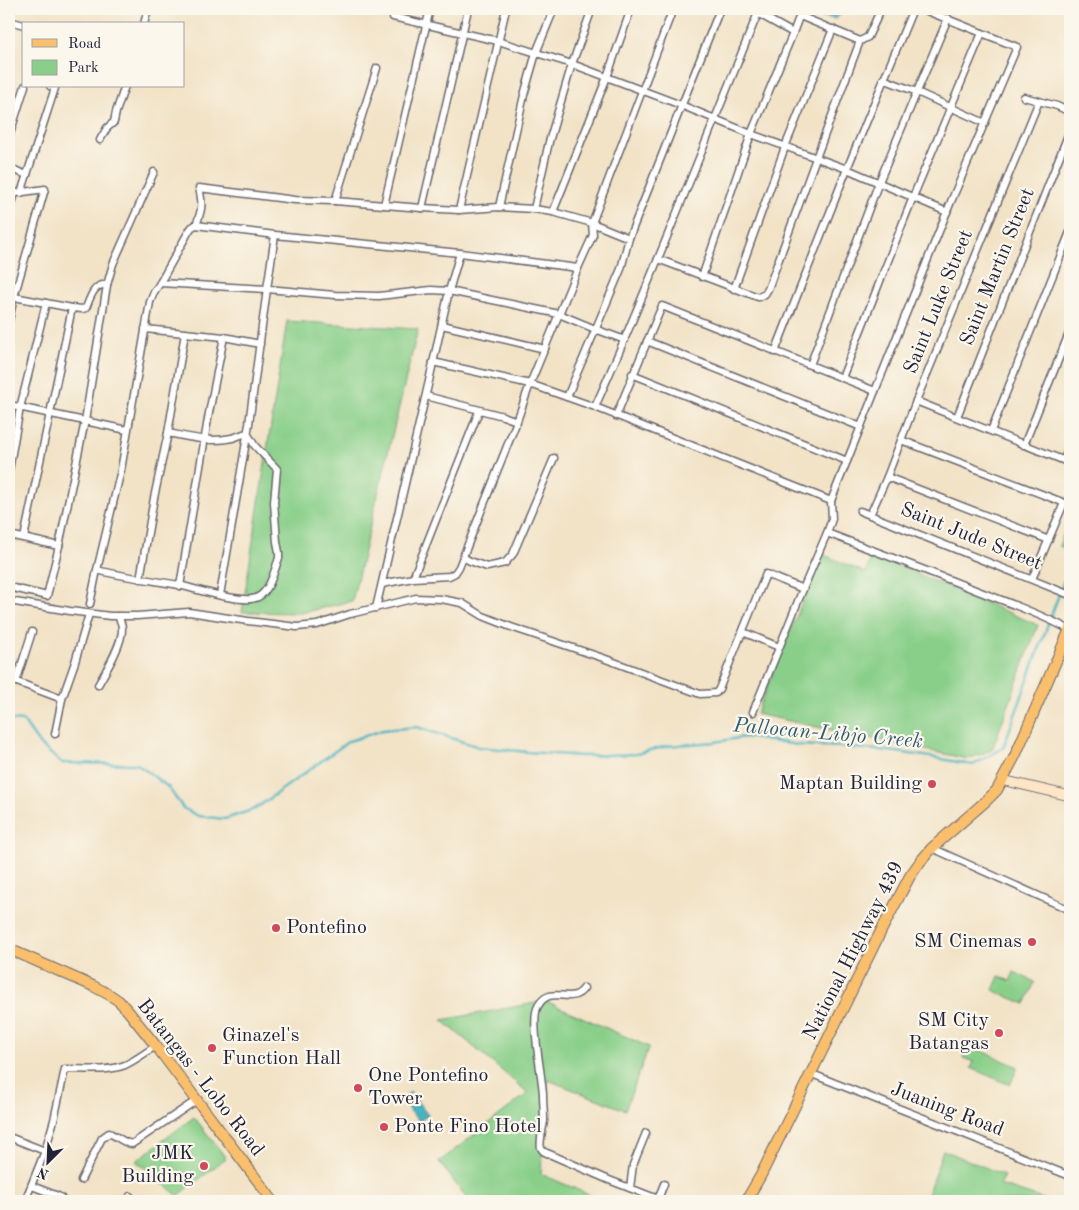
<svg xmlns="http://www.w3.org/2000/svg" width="1079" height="1210" font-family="'Old Standard TT',serif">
	<rect width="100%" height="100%" fill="#fbf7ec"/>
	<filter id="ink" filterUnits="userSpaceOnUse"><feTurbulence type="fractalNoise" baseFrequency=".02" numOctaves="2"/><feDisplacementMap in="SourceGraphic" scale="10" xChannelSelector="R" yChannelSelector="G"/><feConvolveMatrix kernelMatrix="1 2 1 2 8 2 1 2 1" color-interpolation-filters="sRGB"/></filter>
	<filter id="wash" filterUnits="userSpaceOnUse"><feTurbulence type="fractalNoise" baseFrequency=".0096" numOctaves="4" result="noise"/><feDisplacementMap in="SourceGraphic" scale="20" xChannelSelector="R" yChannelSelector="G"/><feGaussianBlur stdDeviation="1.12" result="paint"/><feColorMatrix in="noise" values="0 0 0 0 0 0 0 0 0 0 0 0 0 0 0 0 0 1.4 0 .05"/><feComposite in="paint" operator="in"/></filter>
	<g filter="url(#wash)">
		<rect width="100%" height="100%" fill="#f2e3c7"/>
		<g fill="#89cf89" stroke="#567862">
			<polygon points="287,321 418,329 352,601 301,613 242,612"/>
			<polygon points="1070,517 1070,551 1059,546"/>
			<polygon points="822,554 866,573 872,555 1038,625 992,750 968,759 756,714"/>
			<polygon points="1014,972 1035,982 1025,1004 993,990 999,976 1010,981"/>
			<polygon points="546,1001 649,1047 625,1110 548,1080 541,1174 604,1201 469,1201 439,1162 528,1093 442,1020"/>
			<polygon points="969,1045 1018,1067 1010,1085 971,1068 974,1062 963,1058"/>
			<polygon points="194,1117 226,1158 178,1196 136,1161"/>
			<polygon points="943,1150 1004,1175 1000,1185 1049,1201 925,1201"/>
		</g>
		<g fill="#46b4c1" stroke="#346b7e">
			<polygon points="817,9 838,9 840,11 840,15 835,19 823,17 816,13"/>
			<polygon points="410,1092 428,1115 419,1122 401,1100"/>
		</g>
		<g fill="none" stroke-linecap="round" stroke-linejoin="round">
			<polyline stroke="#46b4c1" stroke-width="2.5" points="9,720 23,721 40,745 62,763 137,764 168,787 183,808 198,816 225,819 255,809 349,741 383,730 417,727 479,747 528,752 582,756 636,754 667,746 715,742 745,737 798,745 841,747 889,751 931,757 973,765 1003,748 1070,564"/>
		</g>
	</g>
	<g filter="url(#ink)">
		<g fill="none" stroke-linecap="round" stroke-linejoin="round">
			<g stroke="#6b666c" stroke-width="9">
				<g id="minor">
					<polyline points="750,9 793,33"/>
					<polyline points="800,16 860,41"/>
					<polyline points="393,17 498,41 572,64 681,105 751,134 847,169 947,212"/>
					<polyline points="9,21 24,25"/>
					<polyline points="144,24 148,9"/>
					<polyline points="883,79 917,92 985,123"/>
					<polyline points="1024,97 1057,106 1070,112"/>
					<polyline points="9,137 25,86"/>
					<polyline points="100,140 107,128 114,122 116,112 125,86"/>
					<polyline points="9,168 27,175"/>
					<polyline points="21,193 55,88 50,86"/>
					<polyline points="9,194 45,189 14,297 9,320"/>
					<polyline points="335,201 377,68"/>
					<polyline points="384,205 430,9"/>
					<polyline points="499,207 524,95 536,53 554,9"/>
					<polyline points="422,208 468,9"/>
					<polyline points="534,209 549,142 572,64 592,9"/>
					<polyline points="459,210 506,9"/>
					<polyline points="553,212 607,77 631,9"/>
					<polyline points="9,214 15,193"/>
					<path d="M 196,225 C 202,210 203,204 199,188 L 295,200 L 335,201 L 422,208 L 459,210 L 499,207 L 534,209 L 553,212 L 592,223 L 629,238"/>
					<polyline points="658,259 758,297 765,294 768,289 816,158 860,41 868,37 881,9"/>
					<polyline points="702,277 751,134 793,33 802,9"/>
					<polyline points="160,283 267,289 335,295 379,296 431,290 449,291 559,314 595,329 625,340"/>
					<polyline points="734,289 785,147 833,29"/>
					<path d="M 9,296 L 72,308 L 82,309 L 86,308 C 90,298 94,283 107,285"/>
					<polyline points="442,325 545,349"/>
					<polyline points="145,329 224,337 260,344"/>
					<polyline points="647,341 861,427"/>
					<polyline points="775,352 847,169 913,9"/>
					<polyline points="433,362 530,384 595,407 831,501"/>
					<polyline points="810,365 879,182 948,18"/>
					<polyline points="632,374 847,461"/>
					<polyline points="842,378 913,197 982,33"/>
					<polyline points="426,396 503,416 517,421"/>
					<polyline points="567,397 621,269 629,238 720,9"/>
					<polyline points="916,401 1070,463"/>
					<polyline points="9,405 127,430"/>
					<path d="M 595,407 C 653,277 704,144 758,13"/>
					<polyline points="616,416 662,306 875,391"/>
					<polyline points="957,417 1070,130"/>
					<polyline points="991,431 1070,232"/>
					<polyline points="901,440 1070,505"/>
					<polyline points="1024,445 1070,331"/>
					<polyline points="1064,460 1070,444"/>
					<polyline points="9,470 20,408 46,303"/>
					<polyline points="887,477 1049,540"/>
					<polyline points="860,511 1070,595"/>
					<polyline points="870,515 887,477 916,401 1039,101"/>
					<path d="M 827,533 C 877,552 928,571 978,591 C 1009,603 1041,614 1070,630"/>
					<polyline points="9,535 59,546"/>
					<polyline points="24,538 72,308"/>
					<polyline points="463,557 470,561 487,567 505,563 513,554 554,458"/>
					<path d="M 97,570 C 124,577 152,580 179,585 C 196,589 245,605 258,597 C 270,591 274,571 279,558 L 279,552 L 277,542 L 274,502 L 277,469 L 255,446 L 247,433 C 242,434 237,437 232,438 C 211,443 189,437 168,433"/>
					<polyline points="413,578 479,411"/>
					<polyline points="140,579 154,498 168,433 185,333"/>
					<polyline points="1032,579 1064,503"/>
					<polyline points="382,584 413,578 449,576 455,573 459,567 517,421 530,384 578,268 593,235 592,223 673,9"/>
					<polyline points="180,586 209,413 224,337"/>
					<polyline points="9,587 47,596 59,546 85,421 107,285 113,264 154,172"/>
					<polyline points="220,595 249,424 267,289 275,235"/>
					<polyline points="9,601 70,611 110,616 137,616 189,612 248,621 297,627 317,625 350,614 416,598 441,599 462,603 483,616 511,627 603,658 700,694 716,693 719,689 766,574 803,589"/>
					<polyline points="90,604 97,570 121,470 150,302 154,292 160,283 189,231 192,227 196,225 275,235 460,253 578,268"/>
					<polyline points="376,608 429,381 449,291 460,253"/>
					<polyline points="743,632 779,647"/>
					<polyline points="9,679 62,699"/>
					<polyline points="16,682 32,632"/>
					<path d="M 98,685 C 106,671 123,643 122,628 C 122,624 120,620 118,616"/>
					<polyline points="753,712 803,589 827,533 832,519 831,501 950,204 1017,47 922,9"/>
					<polyline points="55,734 62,699 75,662 89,614"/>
					<polyline points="932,848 1070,910"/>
					<path d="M 584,988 C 571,1007 551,983 538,1006 C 530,1019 542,1075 543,1094 C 543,1103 544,1112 544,1121 C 543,1128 539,1142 541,1148 C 543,1152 544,1152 547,1153 L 609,1180 L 658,1199 L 657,1201"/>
					<polyline points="812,1074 1070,1176"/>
					<polyline points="9,1137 45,1151"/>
					<path d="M 81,1180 L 102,1138 L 109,1133 C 117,1136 123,1143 132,1144 L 197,1100"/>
					<polyline points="32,1186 58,1196 61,1198 63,1201"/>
					<polyline points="630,1188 633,1165 646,1133"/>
					<polyline points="130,1196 131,1201"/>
					<polyline points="658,1199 664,1184"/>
					<path d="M 25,1201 L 45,1151 L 54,1120 L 65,1069 C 84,1069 107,1072 125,1065 C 136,1060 146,1052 156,1046"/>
				</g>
			</g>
			<g stroke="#6b666c" stroke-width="11">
				<polyline id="secondary" points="1002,780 1070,796"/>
			</g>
			<g stroke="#6b666c" stroke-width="12">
				<g id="primary">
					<polyline points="9,949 93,986 110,995 119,1001 128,1011 156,1046 273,1201"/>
					<polyline points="746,1201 761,1175 881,931 910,876 920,862 932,848 986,801 997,790 1015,756 1070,629"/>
				</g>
			</g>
			<use href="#minor" stroke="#fff" stroke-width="6"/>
			<use href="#secondary" stroke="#fde5c5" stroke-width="9"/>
			<use href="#primary" stroke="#f9bf6d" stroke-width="10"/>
		</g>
	</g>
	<g fill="#d1495b" stroke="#fbf7ec" stroke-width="2">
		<circle cx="932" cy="784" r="5"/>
		<circle cx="276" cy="928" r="5"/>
		<circle cx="1032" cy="942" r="5"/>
		<circle cx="999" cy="1033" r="5"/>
		<circle cx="212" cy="1048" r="5"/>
		<circle cx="358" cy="1088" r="5"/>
		<circle cx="384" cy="1127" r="5"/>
		<circle cx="204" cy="1166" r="5"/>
	</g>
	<g text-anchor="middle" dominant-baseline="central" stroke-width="4.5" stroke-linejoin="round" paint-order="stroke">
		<g font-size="20" fill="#22223b" stroke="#fbf7ec">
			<text transform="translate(998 267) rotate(-68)">Saint Martin Street</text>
			<text transform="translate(939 302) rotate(-68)">Saint Luke Street</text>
			<text transform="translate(971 537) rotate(22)">Saint Jude Street</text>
			<text transform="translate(854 951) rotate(-63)">National Highway 439</text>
			<text transform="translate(200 1078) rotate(52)">Batangas - Lobo Road</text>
			<text transform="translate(947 1110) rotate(21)">Juaning Road</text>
		</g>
		<g font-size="20" fill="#22223b" stroke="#fbf7ec" text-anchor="end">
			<text x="922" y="784">Maptan Building</text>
			<text x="286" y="928" text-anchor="start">Pontefino</text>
			<text x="1022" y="942">SM Cinemas</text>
			<text x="989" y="1021">SM City<tspan x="989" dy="23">Batangas</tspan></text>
			<text x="222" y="1036" text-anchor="start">Ginazel's<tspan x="222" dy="23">Function Hall</tspan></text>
			<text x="368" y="1076" text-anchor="start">One Pontefino<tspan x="368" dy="23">Tower</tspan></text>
			<text x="394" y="1127" text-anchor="start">Ponte Fino Hotel</text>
			<text x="194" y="1154">JMK<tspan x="194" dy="23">Building</tspan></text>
		</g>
		<g font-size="21" font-style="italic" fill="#305c71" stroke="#fbf7ec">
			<text transform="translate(828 734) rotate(5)">Pallocan-Libjo Creek</text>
		</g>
	</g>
	<rect width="1079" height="1210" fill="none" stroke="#fbf7ec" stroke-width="30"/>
	<rect x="22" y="22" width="162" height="65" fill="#fbf7ec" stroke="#a4a2a5"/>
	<rect x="32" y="39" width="25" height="8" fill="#f9bf6d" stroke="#a4a2a5"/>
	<text x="68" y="48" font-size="15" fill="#22223b">Road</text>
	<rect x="32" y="60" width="25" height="15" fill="#89cf89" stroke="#a4a2a5"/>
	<text x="68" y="72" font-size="15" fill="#22223b">Park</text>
	<g transform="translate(48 1162) rotate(204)" stroke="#fbf7ec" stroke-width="4" paint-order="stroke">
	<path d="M0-4L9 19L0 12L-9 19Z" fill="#22223b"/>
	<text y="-8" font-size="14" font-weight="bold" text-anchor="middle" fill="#22223b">N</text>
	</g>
</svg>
